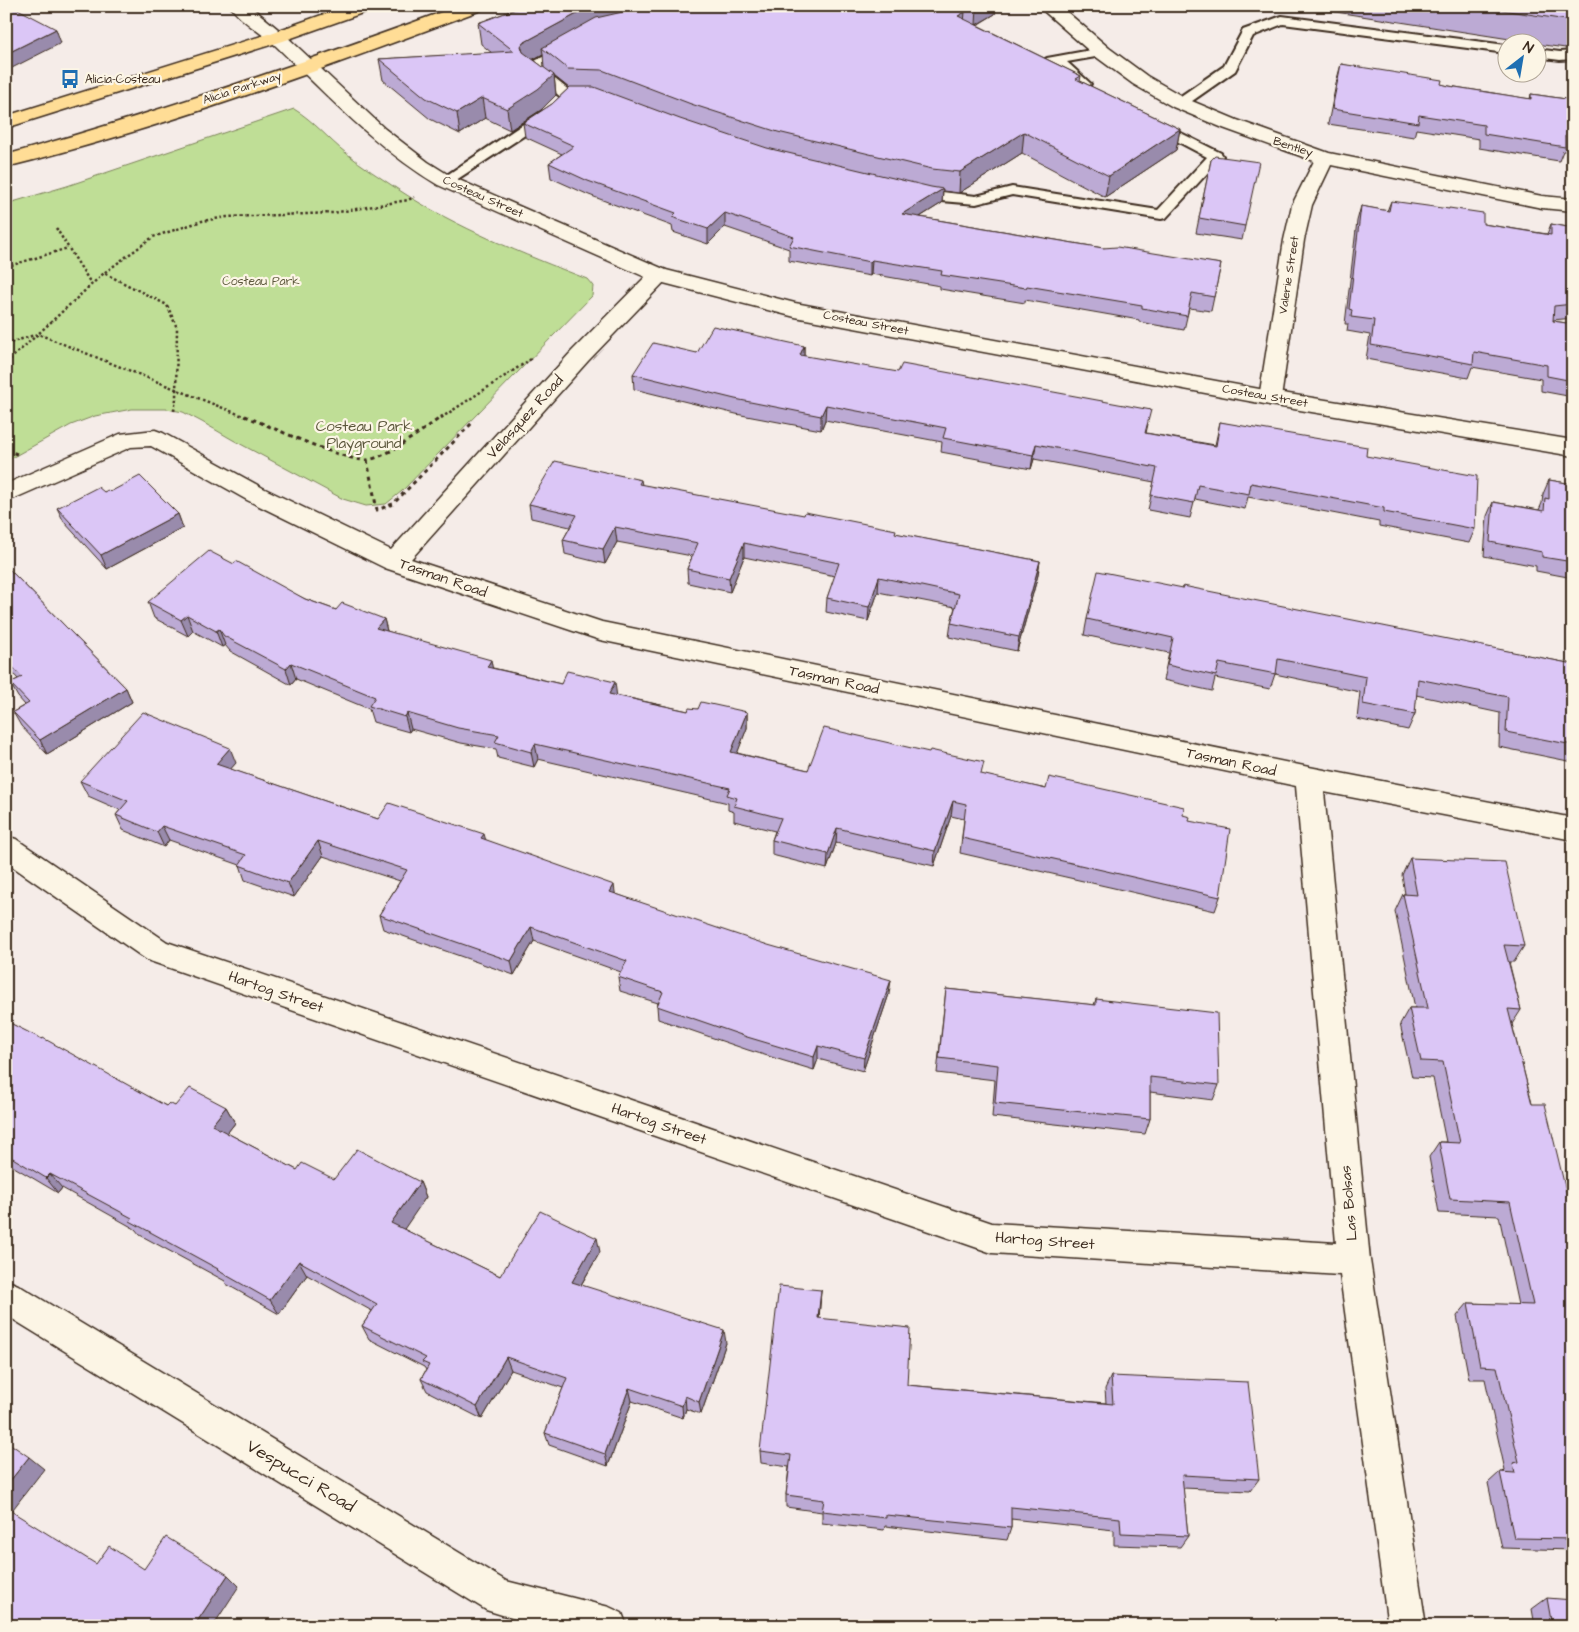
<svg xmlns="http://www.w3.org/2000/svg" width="1579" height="1632" font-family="'Architects Daughter',sans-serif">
	<rect width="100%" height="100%" fill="#f5ece8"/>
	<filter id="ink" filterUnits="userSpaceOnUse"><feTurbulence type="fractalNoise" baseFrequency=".02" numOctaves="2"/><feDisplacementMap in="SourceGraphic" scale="10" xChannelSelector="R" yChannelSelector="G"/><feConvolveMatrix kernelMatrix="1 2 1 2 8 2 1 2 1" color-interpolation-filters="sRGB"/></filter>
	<g filter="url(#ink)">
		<path fill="#bfde96" stroke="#7d845a" d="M 294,109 C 314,121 328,139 346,153 C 362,166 381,178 399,190 C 457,228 523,254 587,279 L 593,286 L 592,296 L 402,491 L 386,504 L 366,506 L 343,499 L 233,440 L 202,422 L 183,412 L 167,409 L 132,409 L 95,416 L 71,425 L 6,461 L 6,204 L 67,186 Z"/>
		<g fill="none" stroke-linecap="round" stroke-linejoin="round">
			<g stroke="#3b2a1e" stroke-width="4">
				<g id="service">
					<polygon points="1282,16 1506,45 1506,53 1283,24 1253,36 1235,71 1185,106 1175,106 1173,103 1175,100 1224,66 1243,30"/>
					<polygon points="568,44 575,48 573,51 541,68 570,91 595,92 597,95 595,98 562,98 525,68 527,65"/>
					<polygon points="1102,48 1109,52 1107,55 1067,62 1091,84 1084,88 1079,87 1053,65 1047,66 1040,62 1047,58"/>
					<polygon points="1536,49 1560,52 1573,51 1573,59 1560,60 1536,57"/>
					<polygon points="546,111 553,115 551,118 450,184 440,184 438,181 541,112"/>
					<polygon points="1155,120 1221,153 1223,156 1166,218 1161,219 1012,195 976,204 930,200 912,196 910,193 912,190 917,189 976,196 1012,187 1158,210 1207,157 1150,127 1148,124 1150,121"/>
				</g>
			</g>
			<g stroke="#3b2a1e" stroke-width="3">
				<g id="minor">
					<polygon points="1038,6 1060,6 1109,48 1147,76 1187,99 1237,120 1329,153 1542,196 1573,199 1573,211 1542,208 1331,165 1312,205 1304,240 1281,398 1278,403 1270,405 1262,403 1259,398 1284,240 1292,205 1314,161 1223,128 1173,107 1133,84 1095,56"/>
					<polygon points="659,269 666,270 670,275 666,280 588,361 411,559 602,622 1309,767 1573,818 1573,840 1324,792 1370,1260 1426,1626 1388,1626 1340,1275 992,1253 147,960 6,862 6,836 16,839 167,942 992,1223 1336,1243 1296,786 600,640 385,568 247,500 151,446 131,447 6,502 6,484 120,434 155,430 163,433 263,488 391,550 572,351 652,270"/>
					<polygon points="6,1280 18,1285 506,1581 609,1607 622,1613 627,1626 538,1626 486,1610 6,1315"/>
				</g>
			</g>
			<g stroke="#3b2a1e" stroke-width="3">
				<path id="tertiary" d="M 230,6 L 250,6 L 284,34 L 385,129 L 428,162 L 452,177 L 666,270 L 795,303 L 1270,391 L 1573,440 L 1573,456 L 1270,405 L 795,317 L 652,280 L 438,185 C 376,148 328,96 276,46 C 262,33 241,22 230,6 Z"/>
			</g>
			<g stroke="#3b2a1e" stroke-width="3">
				<g id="primary">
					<polygon points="347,6 374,6 371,10 283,41 6,128 6,116 271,33"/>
					<path d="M 458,6 L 484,6 L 481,10 C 326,68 168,127 6,167 L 6,155 C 159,112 309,61 458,6 Z"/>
				</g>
			</g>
			<g stroke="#3b2a1e" stroke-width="2.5" stroke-dasharray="2.5 2.5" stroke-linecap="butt">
				<polyline points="56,228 92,285"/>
				<polyline points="6,267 68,248"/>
				<polyline points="6,344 38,334 104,273"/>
				<polyline points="6,363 38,334 248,418"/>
				<polyline points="174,411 176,399 177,328 167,305 104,273 153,237 202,221 227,217 333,213 408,200 414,197"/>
				<polyline points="441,418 531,359"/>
			</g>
			<g stroke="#3b2a1e" stroke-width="3" stroke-dasharray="4 4" stroke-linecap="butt">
				<path d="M 245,416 C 270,426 345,462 367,460 C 387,458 425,428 443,416"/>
				<polyline points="6,450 17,454"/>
				<polyline points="367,460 377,510 393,504 474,421"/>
			</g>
			<use href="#service" fill="#fcf5e5" fill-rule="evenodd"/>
			<use href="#minor" fill="#fcf5e5" fill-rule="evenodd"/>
			<use href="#tertiary" fill="#fcf5e5" fill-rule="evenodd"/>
			<use href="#primary" fill="#ffdd96" fill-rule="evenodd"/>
		</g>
		<g fill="#bcaad4" stroke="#3b2a1e" fill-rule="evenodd">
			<path d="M 524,6 L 996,6 L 995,14 L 977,25 L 1081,76 L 1080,81 L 1180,129 L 1176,150 L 1105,197 L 1022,153 L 959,193 L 943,191 L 942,203 L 920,217 L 1103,248 L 1221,264 L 1211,311 L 1189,308 L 1184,330 L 1139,322 L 1139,320 L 1025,300 L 1025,303 L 940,289 L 940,286 L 871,274 L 870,276 L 789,261 L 789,249 L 725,227 L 708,244 L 673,232 L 672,226 L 589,195 L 551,178 L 549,163 L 562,154 L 525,137 L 523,123 L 552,104 L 569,88 L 554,76 L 556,95 L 541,110 L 510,130 L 485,118 L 460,134 L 430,119 L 383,80 L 379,59 L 492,53 L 481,44 L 478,23 ZM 543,54 L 544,68 L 533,59 Z"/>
			<polygon points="1282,6 1296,6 1295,8"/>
			<polygon points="1297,6 1573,6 1573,49 1536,44 1536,42 1529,42"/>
			<polygon points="1341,64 1449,86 1530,99 1531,94 1573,100 1573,151 1563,151 1559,161 1479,148 1479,139 1416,129 1414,137 1328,124 1337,79"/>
			<polygon points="1211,160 1245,226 1242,240 1196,233"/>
			<polygon points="1391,201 1483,224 1547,234 1551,224 1573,228 1573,318 1553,320 1553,321 1573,324 1573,397 1541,391 1541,379 1472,367 1468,378 1366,359 1370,335 1347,331 1348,324 1345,324 1357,221 1361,206 1387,211"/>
			<polygon points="804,346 804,356 1148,424 1146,433 1215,445 1220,422 1366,456 1475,529 1469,543 1379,526 1379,522 1248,497 1245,509 1195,499 1190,518 1148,510 1154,482 1034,459 1031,469 941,452 942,442 825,420 821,430 736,414 634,389 633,374 697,353"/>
			<polygon points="641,480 642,485 1040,561 1038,575 1017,651 949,637 951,623 955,607 878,592 868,621 826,612 827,598 835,576 744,557 730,592 688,583 687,569 692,556 617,542 605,564 565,554 563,540 570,527 531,518 529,504"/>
			<polygon points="1549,480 1573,484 1573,578 1536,571 1536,566 1484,556 1487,516 1493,502 1539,510 1542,503 1543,494"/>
			<polygon points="104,492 110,492 178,514 183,528 107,569 64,522 57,508"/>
			<polygon points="234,564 305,599 336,610 384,619 387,631 493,668 561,684 616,695 688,711 698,709 747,712 747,728 737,753 808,770 982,775 1046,789 1183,815 1189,821 1220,897 1215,911 960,853 964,819 951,816 934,866 836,843 827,869 772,855 772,840 775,831 734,821 734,812 728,810 728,803 538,759 534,767 498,758 496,749 461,743 411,729 409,732 373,722 369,709 296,679 291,685 230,651 225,645 222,647 193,631 188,636 154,618 148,602"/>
			<polygon points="6,566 126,688 132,702 47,754 21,726 13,712 25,705 18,697 10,683 18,679 6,666"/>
			<polygon points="1183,588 1573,664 1573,762 1499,747 1500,713 1416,695 1415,714 1408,730 1357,719 1360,692 1275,674 1270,689 1215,678 1212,691 1163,680 1169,653 1084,635 1087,619"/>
			<polygon points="236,763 230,769 378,819 486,840 616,894 889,994 863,1071 818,1059 814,1070 748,1050 658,1019 657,1006 658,1003 620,991 618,977 621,972 534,941 514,975 383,929 379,915 400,881 323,856 294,897 245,880 240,865 169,840 164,847 123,830 116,815 120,810 88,796 80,781"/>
			<polygon points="1410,858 1524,946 1514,962 1509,962 1521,1010 1512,1024 1532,1104 1573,1220 1573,1550 1502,1548 1488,1483 1500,1472 1503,1472 1505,1470 1485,1379 1469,1379 1457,1316 1468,1303 1518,1305 1499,1216 1439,1213 1429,1157 1439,1142 1446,1142 1433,1078 1412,1077 1400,1024 1409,1008 1415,1008 1395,911 1403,894 1405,894 1402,875"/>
			<polygon points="946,989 1094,1005 1096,999 1219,1085 1213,1100 1150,1092 1150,1119 1145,1134 992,1117 995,1080 937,1073"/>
			<polygon points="6,1021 166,1106 226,1107 235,1123 227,1133 297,1170 334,1179 420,1182 426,1197 403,1229 500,1276 600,1252 581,1285 726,1343 701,1414 686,1409 683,1418 632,1401 608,1466 549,1445 545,1433 563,1388 511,1370 482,1419 427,1391 421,1379 426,1370 424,1367 369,1339 362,1326 372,1311 307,1275 279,1314 226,1284 225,1281 140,1235 135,1229 62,1188 58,1193 9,1164 6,1161"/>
			<polygon points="821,1290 819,1318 907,1385 1106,1403 1105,1389 1111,1376 1259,1479 1250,1491 1183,1488 1188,1536 1180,1547 1114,1545 1114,1530 1011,1519 1011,1528 1007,1540 885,1526 884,1530 822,1523 822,1512 786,1507 786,1495 789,1467 761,1463 760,1451"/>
			<polygon points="1547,1598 1573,1626 1535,1626 1532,1609"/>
		</g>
		<g fill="#998bac" stroke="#3b2a1e">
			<polygon points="597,6 669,6 542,48 543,54 526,63 521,46 523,43 586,9"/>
			<polygon points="977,6 996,6 995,14 976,25"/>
			<polygon points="965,12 963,33 958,16"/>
			<polygon points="56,29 61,43 10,69 6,70 6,54"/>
			<polygon points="554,75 556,95 541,110 510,130 507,109"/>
			<polygon points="482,98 485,118 460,134 457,113"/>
			<polygon points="1180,129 1176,150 1105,197 1109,176"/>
			<polygon points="1024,132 1022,153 959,193 960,172"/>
			<polygon points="943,189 942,203 902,228 902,214"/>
			<polygon points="725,213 725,227 708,244 708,229"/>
			<polygon points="872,260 871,274 870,276 870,262"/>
			<polygon points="804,346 804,361 800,355"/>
			<polygon points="826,405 825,420 821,430 821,416"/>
			<polygon points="1036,444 1034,459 1031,469 1033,455"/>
			<polygon points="178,514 183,528 107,569 101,555"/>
			<polygon points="615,527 617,542 605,564 603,549"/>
			<polygon points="744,543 744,557 730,592 729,578"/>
			<polygon points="1040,561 1038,575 1017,651 1019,637"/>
			<polygon points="879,577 878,592 868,621 869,607"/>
			<polygon points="187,615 193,631 188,636 181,620"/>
			<polygon points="384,619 388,635 376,628"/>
			<polygon points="219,629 225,645 222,647 216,631"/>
			<polygon points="491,660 494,676 487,667"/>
			<polygon points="291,663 296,679 291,685 286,669"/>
			<polygon points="615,682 617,698 609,694"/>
			<polygon points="126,688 132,702 47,754 40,740"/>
			<polygon points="747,712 747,728 732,767 731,752"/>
			<polygon points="407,713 411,729 409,732 405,717"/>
			<polygon points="535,744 538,759 534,767 531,752"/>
			<polygon points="230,748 236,763 222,779 216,764"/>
			<polygon points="953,801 951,816 934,866 935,851"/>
			<polygon points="162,826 169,840 164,847 157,832"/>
			<polygon points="837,828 836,843 827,869 828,854"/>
			<polygon points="484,834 488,848 481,838"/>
			<polygon points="318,841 323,856 294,897 288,883"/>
			<polygon points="614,885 616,899 610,892"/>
			<polygon points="531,927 534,941 514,975 511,961"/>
			<polygon points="891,980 889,994 863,1071 864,1058"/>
			<polygon points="818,1046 818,1059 814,1070 814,1057"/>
			<polygon points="226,1107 235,1123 221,1141 212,1125"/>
			<polygon points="50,1174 62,1188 58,1193 46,1178"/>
			<polygon points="420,1182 426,1197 398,1238 391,1223"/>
			<polygon points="597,1238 600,1252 575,1295 572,1282"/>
			<polygon points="299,1261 307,1275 279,1314 270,1300"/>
			<polygon points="821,1290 820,1305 818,1333 818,1318"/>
			<polygon points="724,1330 726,1343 701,1414 699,1402"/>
			<polygon points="506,1357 511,1370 482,1419 477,1407"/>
			<polygon points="629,1388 632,1401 608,1466 605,1454"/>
			<polygon points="685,1396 686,1409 683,1418 682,1406"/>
			<polygon points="29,1457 44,1469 10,1513 6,1509 6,1486"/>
			<polygon points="228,1575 239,1586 213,1626 194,1626"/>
		</g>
		<g fill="#dbc6f6" stroke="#3b2a1e">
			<polygon points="6,6 12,6 56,29 6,54"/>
			<polygon points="524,6 597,6 586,9 523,43 521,46 523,52 554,75 538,89 507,109 482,98 457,113 426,98 379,59 514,51 478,23"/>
			<polygon points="649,6 953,6 965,12 958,16 1081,76 1076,79 1180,129 1109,176 1024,132 960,172 932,169 778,132 691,104 602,70 568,69 542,48 596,18"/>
			<polygon points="1476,6 1573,6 1573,21"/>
			<polygon points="1341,64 1442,80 1441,84 1449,86 1531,99 1531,94 1573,100 1573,137 1565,136 1565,147 1484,134 1484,125 1419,115 1418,123 1332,109"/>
			<polygon points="570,87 594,87 680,119 767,148 931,187 943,189 902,214 1103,248 1117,247 1221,264 1214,297 1192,293 1187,316 1142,308 1142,305 1027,286 1026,288 941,275 942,271 872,260 870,262 789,246 794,237 725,213 708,229 672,217 676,213 588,181 549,163 574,146 523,123 552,104"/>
			<polygon points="1215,156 1259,162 1245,226 1199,218 1211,160"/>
			<polygon points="1391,201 1449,209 1449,208 1483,213 1483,224 1551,235 1551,224 1573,228 1573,304 1554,306 1553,321 1573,324 1573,381 1547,376 1547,365 1474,352 1473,364 1371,345 1374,320 1351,317 1352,310 1349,309 1361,206 1389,211"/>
			<polygon points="713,326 804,346 800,355 898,372 902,364 1151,410 1145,433 1216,446 1220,422 1367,447 1366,456 1477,476 1475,529 1384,512 1384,508 1251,483 1249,494 1198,485 1194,503 1151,495 1157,468 1036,444 1033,455 943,438 946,428 826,405 821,416 735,399 633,374 653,343 697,353"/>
			<polygon points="555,461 641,480 639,484 804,515 805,512 896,530 895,533 1040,561 1019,637 951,623 959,594 879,577 869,607 827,598 839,563 744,543 729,578 687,569 698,543 615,527 603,549 563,540 577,515 529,504"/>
			<polygon points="140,476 178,514 101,555 57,508 98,487 104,492 108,490 110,492"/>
			<polygon points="1549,480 1573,484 1573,562 1542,557 1542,552 1490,542 1493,502 1544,511 1545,498 1549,499"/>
			<polygon points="209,551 234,564 236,561 305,599 336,610 342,603 384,619 376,628 491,660 487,667 561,684 567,671 615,682 609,694 688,711 689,708 698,709 701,702 747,712 731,752 808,770 824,728 929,752 930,750 984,762 981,774 1046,789 1049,777 1184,807 1183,815 1190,817 1189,821 1230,829 1220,897 962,838 966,804 953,801 935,851 837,828 828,854 772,840 781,818 734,806 737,798 727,795 730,788 535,744 531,752 495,742 499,735 458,728 407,713 405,717 369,706 375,697 291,663 286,669 224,636 219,629 216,631 187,615 181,620 148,602"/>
			<polygon points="6,566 126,688 40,740 13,712 29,703 10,683 22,677 6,660"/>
			<polygon points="1098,571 1183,588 1183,586 1573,664 1573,745 1506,732 1508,697 1418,679 1415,714 1363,704 1366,677 1278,659 1276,674 1219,663 1216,676 1167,665 1173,638 1087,619"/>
			<polygon points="143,712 230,748 216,764 378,819 389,803 484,834 481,838 614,885 610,892 768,945 891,980 864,1058 818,1046 814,1057 747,1037 657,1006 663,992 618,977 627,961 531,927 511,961 379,915 407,870 318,841 288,883 239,865 246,855 162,826 157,832 116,815 128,801 80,781"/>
			<polygon points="1410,858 1505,862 1524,946 1504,945 1521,1010 1508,1009 1532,1104 1545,1104 1573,1220 1573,1539 1514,1538 1500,1472 1515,1473 1513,1463 1519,1462 1497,1367 1480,1366 1468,1303 1533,1305 1510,1202 1450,1199 1439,1142 1460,1143 1443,1062 1421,1061 1409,1008 1428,1008 1403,894 1417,895"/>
			<polygon points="946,989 1096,1005 1096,999 1217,1013 1219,1085 1150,1077 1150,1119 995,1103 998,1065 939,1058"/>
			<polygon points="6,1021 42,1039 43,1038 166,1106 169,1103 175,1106 190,1088 226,1107 212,1125 297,1170 302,1163 334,1179 357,1149 420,1182 391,1223 500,1276 540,1211 597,1238 572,1282 724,1330 699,1402 685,1396 682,1406 629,1388 605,1454 545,1433 567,1378 506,1357 477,1407 421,1379 429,1365 422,1362 426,1358 362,1326 377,1304 299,1261 270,1300 217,1270 218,1269 130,1221 132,1218 50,1174 46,1178 6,1154 6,1138 9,1135 6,1133"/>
			<polygon points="779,1286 821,1290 818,1318 910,1328 907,1385 1113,1404 1111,1376 1248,1382 1259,1479 1182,1475 1188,1536 1121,1533 1120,1518 1011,1507 1011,1528 886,1515 886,1518 822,1511 824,1500 786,1495 791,1455 760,1451"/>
			<polygon points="6,1441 29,1457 6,1486"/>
			<polygon points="6,1508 96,1564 109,1546 144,1569 166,1537 228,1575 194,1626 6,1626"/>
			<polygon points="1547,1598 1573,1600 1573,1626 1552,1626"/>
		</g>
	</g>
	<defs>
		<g id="bus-bare" transform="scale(1.5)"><path d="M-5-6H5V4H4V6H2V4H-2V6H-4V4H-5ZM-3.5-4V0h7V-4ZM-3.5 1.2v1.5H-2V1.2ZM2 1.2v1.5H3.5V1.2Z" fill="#1f6fb2" stroke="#fcf5e5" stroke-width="2.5" paint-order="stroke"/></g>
	</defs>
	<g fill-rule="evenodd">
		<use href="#bus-bare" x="70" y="79"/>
	</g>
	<g text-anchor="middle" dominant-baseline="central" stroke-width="4.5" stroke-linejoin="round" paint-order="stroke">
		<g font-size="12" fill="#3b2a1e" stroke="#fcf5e5" text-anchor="start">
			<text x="85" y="79">Alicia-Costeau</text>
		</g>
		<g font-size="12" fill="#3b2a1e" stroke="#fcf5e5">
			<text transform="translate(242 88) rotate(-18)">Alicia Parkway</text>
			<text transform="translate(1293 147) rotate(18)">Bentley</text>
			<text transform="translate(483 197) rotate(24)">Costeau Street</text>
			<text transform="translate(1289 275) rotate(-81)">Valerie Street</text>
			<text transform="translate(866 323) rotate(11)">Costeau Street</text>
			<text transform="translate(1265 396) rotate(10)">Costeau Street</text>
		</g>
		<g font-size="12" fill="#5c573c" stroke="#fcf5e5">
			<text x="261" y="281">Costeau Park</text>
		</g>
		<g font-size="15" fill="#3b2a1e" stroke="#fcf5e5">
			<text transform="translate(525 417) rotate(-48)">Velasquez Road</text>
			<text transform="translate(443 578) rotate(19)">Tasman Road</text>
			<text transform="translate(834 680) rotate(12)">Tasman Road</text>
			<text transform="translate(1231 762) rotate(12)">Tasman Road</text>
			<text transform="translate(276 992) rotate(19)">Hartog Street</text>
			<text transform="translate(659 1124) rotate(19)">Hartog Street</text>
			<text transform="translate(1349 1203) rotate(-95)">Las Bolsas</text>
			<text transform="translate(1045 1241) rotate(4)">Hartog Street</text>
		</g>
		<g font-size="15" fill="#5c573c" stroke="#fcf5e5">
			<text x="364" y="426">Costeau Park<tspan x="364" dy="17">Playground</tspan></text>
		</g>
		<g font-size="18" fill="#3b2a1e" stroke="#fcf5e5">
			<text transform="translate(301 1476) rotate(31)">Vespucci Road</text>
		</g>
	</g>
	<rect width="1579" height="1632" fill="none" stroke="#fcf5e5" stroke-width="25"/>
	<rect x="12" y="12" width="1554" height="1607" fill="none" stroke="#3b2a1e" stroke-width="2" filter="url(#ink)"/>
	<g transform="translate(1522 58) rotate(31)"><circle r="24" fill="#fcf5e5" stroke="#afa495"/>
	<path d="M0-4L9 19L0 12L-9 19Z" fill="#1f6fb2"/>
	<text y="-8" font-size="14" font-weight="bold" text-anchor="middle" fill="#3b2a1e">N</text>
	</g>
</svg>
